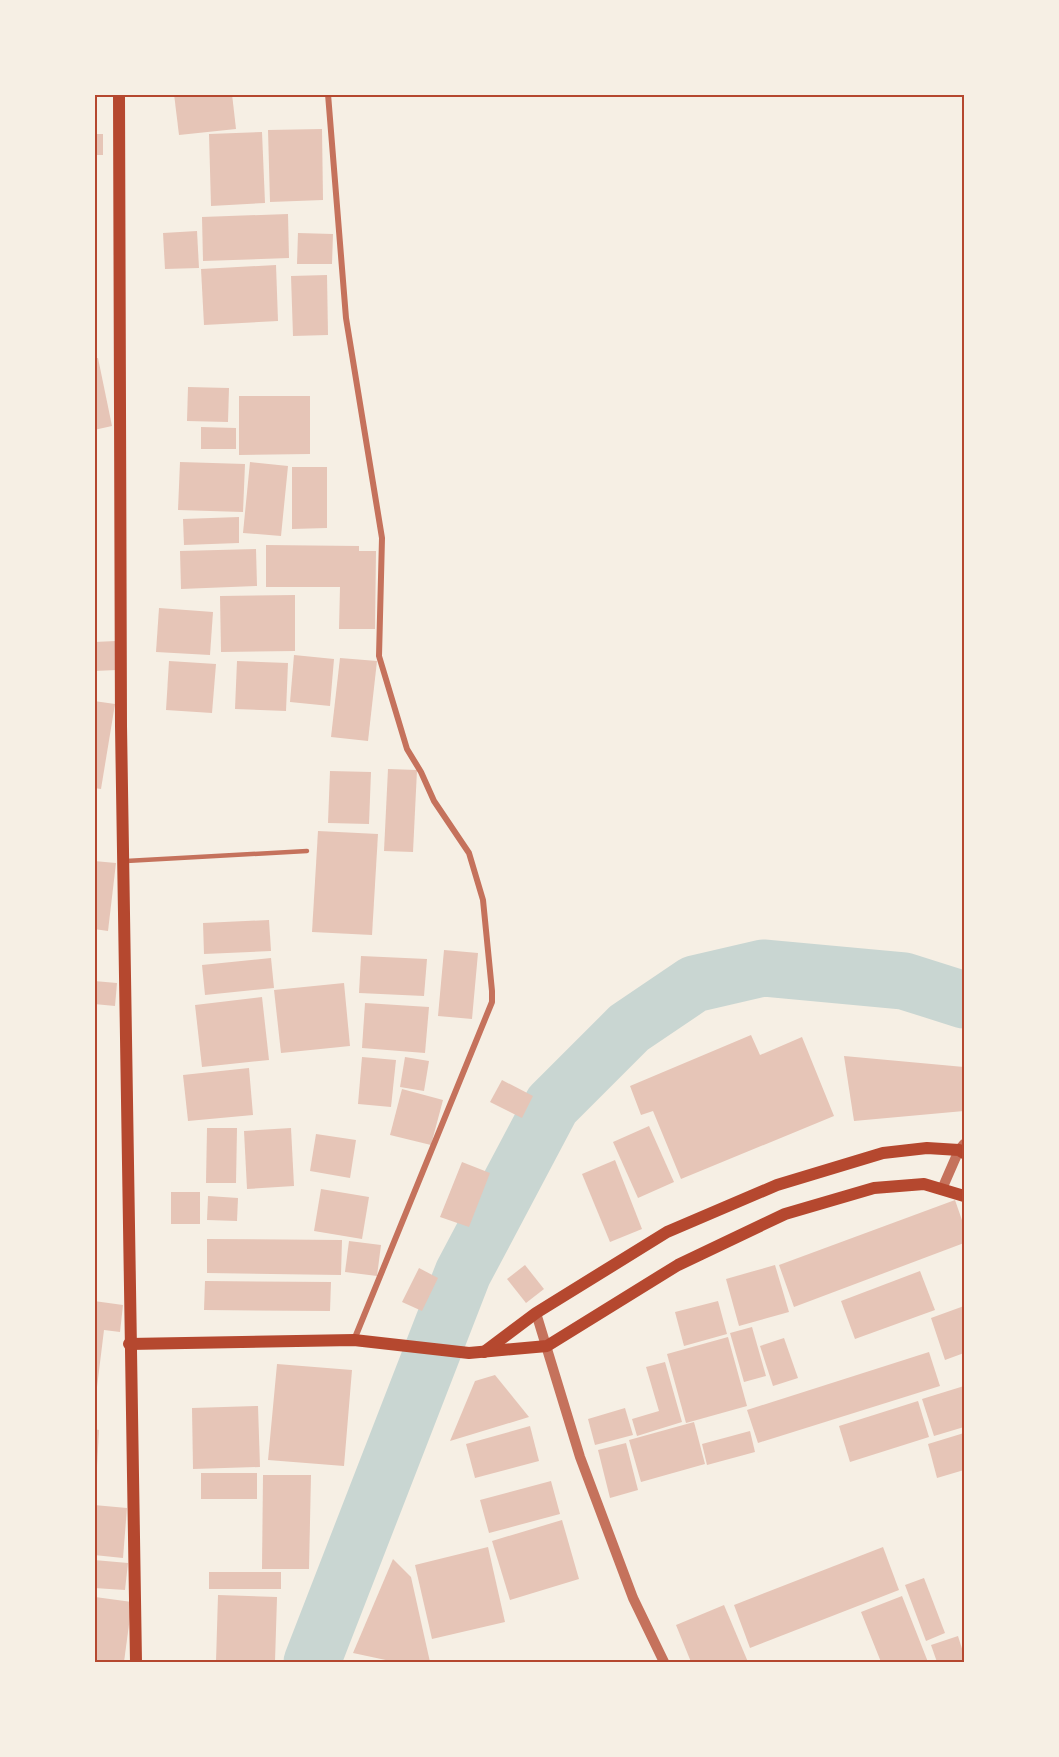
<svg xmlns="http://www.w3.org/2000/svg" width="1059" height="1757" font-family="'Public Sans',sans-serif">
	<rect width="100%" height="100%" fill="#f6efe4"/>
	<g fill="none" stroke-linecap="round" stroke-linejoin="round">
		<polyline stroke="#c9d6d2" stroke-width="57" points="312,1662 463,1273 552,1105 629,1028 694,984 763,968 904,981 964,1000"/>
	</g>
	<g fill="#e6c5b7">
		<polygon points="174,94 232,94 236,129 179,135"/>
		<polygon points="322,129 323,200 270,202 268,130"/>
		<polygon points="262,132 265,203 211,206 209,134"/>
		<rect x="94" y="134" width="9" height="21"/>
		<polygon points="288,214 289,258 203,261 202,217"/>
		<polygon points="197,231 199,268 165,269 163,233"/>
		<polygon points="298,233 333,234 332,264 297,264"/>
		<polygon points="276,265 278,321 204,325 201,269"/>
		<polygon points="327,275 328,335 293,336 291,276"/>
		<polygon points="94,358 98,358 112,426 94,430"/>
		<polygon points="188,387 229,388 228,422 187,421"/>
		<polygon points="239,396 310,396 310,454 239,455"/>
		<polygon points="201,427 236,428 236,449 201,449"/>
		<polygon points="180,462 245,464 243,512 178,510"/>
		<polygon points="250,462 288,466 281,536 243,533"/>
		<polygon points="292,467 327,467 327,528 292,529"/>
		<polygon points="239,517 239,543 184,545 183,519"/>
		<polygon points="266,545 359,546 359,551 376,551 375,629 339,629 340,587 266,587"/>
		<polygon points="256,549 257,586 181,589 180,551"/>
		<polygon points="295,595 295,651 221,652 220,596"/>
		<polygon points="159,608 213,612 210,655 156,652"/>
		<polygon points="116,641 117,670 94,671 94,642"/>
		<polygon points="294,655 334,659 330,706 290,702"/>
		<polygon points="340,658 377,661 368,741 331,737"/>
		<polygon points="169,661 216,664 212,713 166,710"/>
		<polygon points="237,661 288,663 286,711 235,709"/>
		<polygon points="94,701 115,704 101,789 94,788"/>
		<polygon points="388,769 417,770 413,852 384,851"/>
		<polygon points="330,771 371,772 369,824 328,823"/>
		<polygon points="318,831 378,834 372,935 312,932"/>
		<polygon points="94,861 116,863 108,931 94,929"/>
		<polygon points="269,920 271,951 204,954 203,923"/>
		<polygon points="444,950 478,953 472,1019 438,1016"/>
		<polygon points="361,956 427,959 424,996 359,993"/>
		<polygon points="271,958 274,988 205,995 202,965"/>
		<polygon points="94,981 117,983 115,1006 94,1004"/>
		<polygon points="344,983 350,1046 281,1053 274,990"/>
		<polygon points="262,997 269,1060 202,1067 195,1005"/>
		<polygon points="365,1003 429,1007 425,1053 362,1048"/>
		<polygon points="751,1035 760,1055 802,1037 834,1116 681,1179 653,1111 641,1115 630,1086"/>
		<polygon points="844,1056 964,1067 964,1111 854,1121"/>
		<polygon points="362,1057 396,1060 391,1107 358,1104"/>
		<polygon points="405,1057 429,1061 424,1091 400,1087"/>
		<polygon points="249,1068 253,1115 188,1121 183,1075"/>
		<polygon points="502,1080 533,1096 522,1118 490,1102"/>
		<polygon points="402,1089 443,1100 431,1145 390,1135"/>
		<polygon points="649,1126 674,1182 638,1198 613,1142"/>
		<polygon points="207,1128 237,1128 236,1183 206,1183"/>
		<polygon points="291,1128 294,1186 247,1189 244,1131"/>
		<polygon points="316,1134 356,1140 350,1178 310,1171"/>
		<polygon points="615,1160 642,1229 610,1242 582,1174"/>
		<polygon points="462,1162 490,1173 469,1227 440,1217"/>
		<polygon points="321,1189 369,1197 362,1239 314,1231"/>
		<rect x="171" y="1192" width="29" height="32"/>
		<polygon points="208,1196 238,1198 237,1221 207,1220"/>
		<polygon points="955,1200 964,1226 964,1243 794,1307 779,1265"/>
		<polygon points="207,1239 342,1240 341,1275 207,1273"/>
		<polygon points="349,1241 381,1245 377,1276 345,1272"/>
		<polygon points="525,1265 544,1289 526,1303 507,1279"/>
		<polygon points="775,1265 789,1312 739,1326 726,1279"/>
		<polygon points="419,1268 438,1278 422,1311 402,1302"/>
		<polygon points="920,1271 935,1310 855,1339 841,1301"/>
		<polygon points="205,1281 331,1282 330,1311 204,1310"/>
		<polygon points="94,1301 123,1305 120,1332 104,1330 97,1387 94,1387"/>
		<polygon points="718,1301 727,1334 684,1346 675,1312"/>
		<polygon points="964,1306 964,1353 945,1360 931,1318"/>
		<polygon points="752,1327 766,1376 744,1382 730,1333"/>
		<polygon points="728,1337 747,1406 686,1423 667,1354"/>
		<polygon points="784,1338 798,1378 773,1386 760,1346"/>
		<polygon points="929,1352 940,1386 758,1443 747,1410"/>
		<polygon points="665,1362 682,1422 637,1436 632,1419 659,1411 646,1367"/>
		<polygon points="277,1364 352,1370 344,1466 268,1460"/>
		<polygon points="495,1375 529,1417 450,1441 475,1381"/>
		<polygon points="964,1386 964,1427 934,1436 922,1399"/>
		<polygon points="918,1401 929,1437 850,1462 839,1426"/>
		<polygon points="258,1406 260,1467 193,1469 192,1408"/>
		<polygon points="625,1408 633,1435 595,1445 588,1419"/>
		<polygon points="694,1422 705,1464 641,1482 629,1440"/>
		<polygon points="530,1426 539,1461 475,1478 466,1444"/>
		<polygon points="94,1429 99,1430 96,1485 94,1485"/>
		<polygon points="750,1431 755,1452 707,1465 702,1444"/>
		<polygon points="964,1433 964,1470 937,1478 928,1444"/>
		<polygon points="626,1443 638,1490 610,1498 598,1450"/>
		<rect x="201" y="1473" width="56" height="26"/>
		<polygon points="263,1475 311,1475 309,1569 262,1569"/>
		<polygon points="551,1481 560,1514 489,1533 480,1500"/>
		<polygon points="94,1505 127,1508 123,1558 94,1555"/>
		<polygon points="562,1520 579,1579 510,1600 492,1541"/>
		<polygon points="488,1547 505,1622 432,1639 415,1565"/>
		<polygon points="883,1547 899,1590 750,1648 734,1605"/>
		<polygon points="393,1559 411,1577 430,1662 395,1662 353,1653"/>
		<polygon points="94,1560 128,1563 125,1590 94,1588"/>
		<rect x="209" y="1572" width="72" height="17"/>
		<polygon points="924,1578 945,1633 926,1641 905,1585"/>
		<polygon points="218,1595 277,1597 275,1662 216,1662"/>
		<polygon points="902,1596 928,1662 881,1662 861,1612"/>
		<polygon points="95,1597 132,1602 124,1662 94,1662"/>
		<polygon points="724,1605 748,1662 691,1662 676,1625"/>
		<polygon points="958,1636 964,1655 964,1662 937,1662 931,1645"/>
	</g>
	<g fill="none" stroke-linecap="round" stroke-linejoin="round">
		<polyline stroke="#c5725c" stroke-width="4.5" points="126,861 307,851"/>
		<polyline stroke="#c5725c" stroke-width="6" points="328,94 346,318 382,538 379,656 407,749 421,772 434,801 469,853 483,900 492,991 492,1002 354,1340"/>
		<g stroke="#c5725c" stroke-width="10">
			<polyline points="942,1189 959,1150 964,1144"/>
			<polyline points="536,1313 580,1457 633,1598 664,1662"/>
		</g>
		<g stroke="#b5482f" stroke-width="12">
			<polyline points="119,94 121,726 136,1662"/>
			<polyline points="129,1344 354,1340 469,1353 547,1346 678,1265 785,1214 874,1188 924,1184 964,1196"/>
			<polyline points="484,1352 536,1313 667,1232 777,1185 883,1153 927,1148 959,1150 964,1153"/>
		</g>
	</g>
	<rect width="1059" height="1757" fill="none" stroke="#f6efe4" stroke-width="192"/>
	<rect x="96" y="96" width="867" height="1565" fill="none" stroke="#b5482f" stroke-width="2"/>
</svg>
